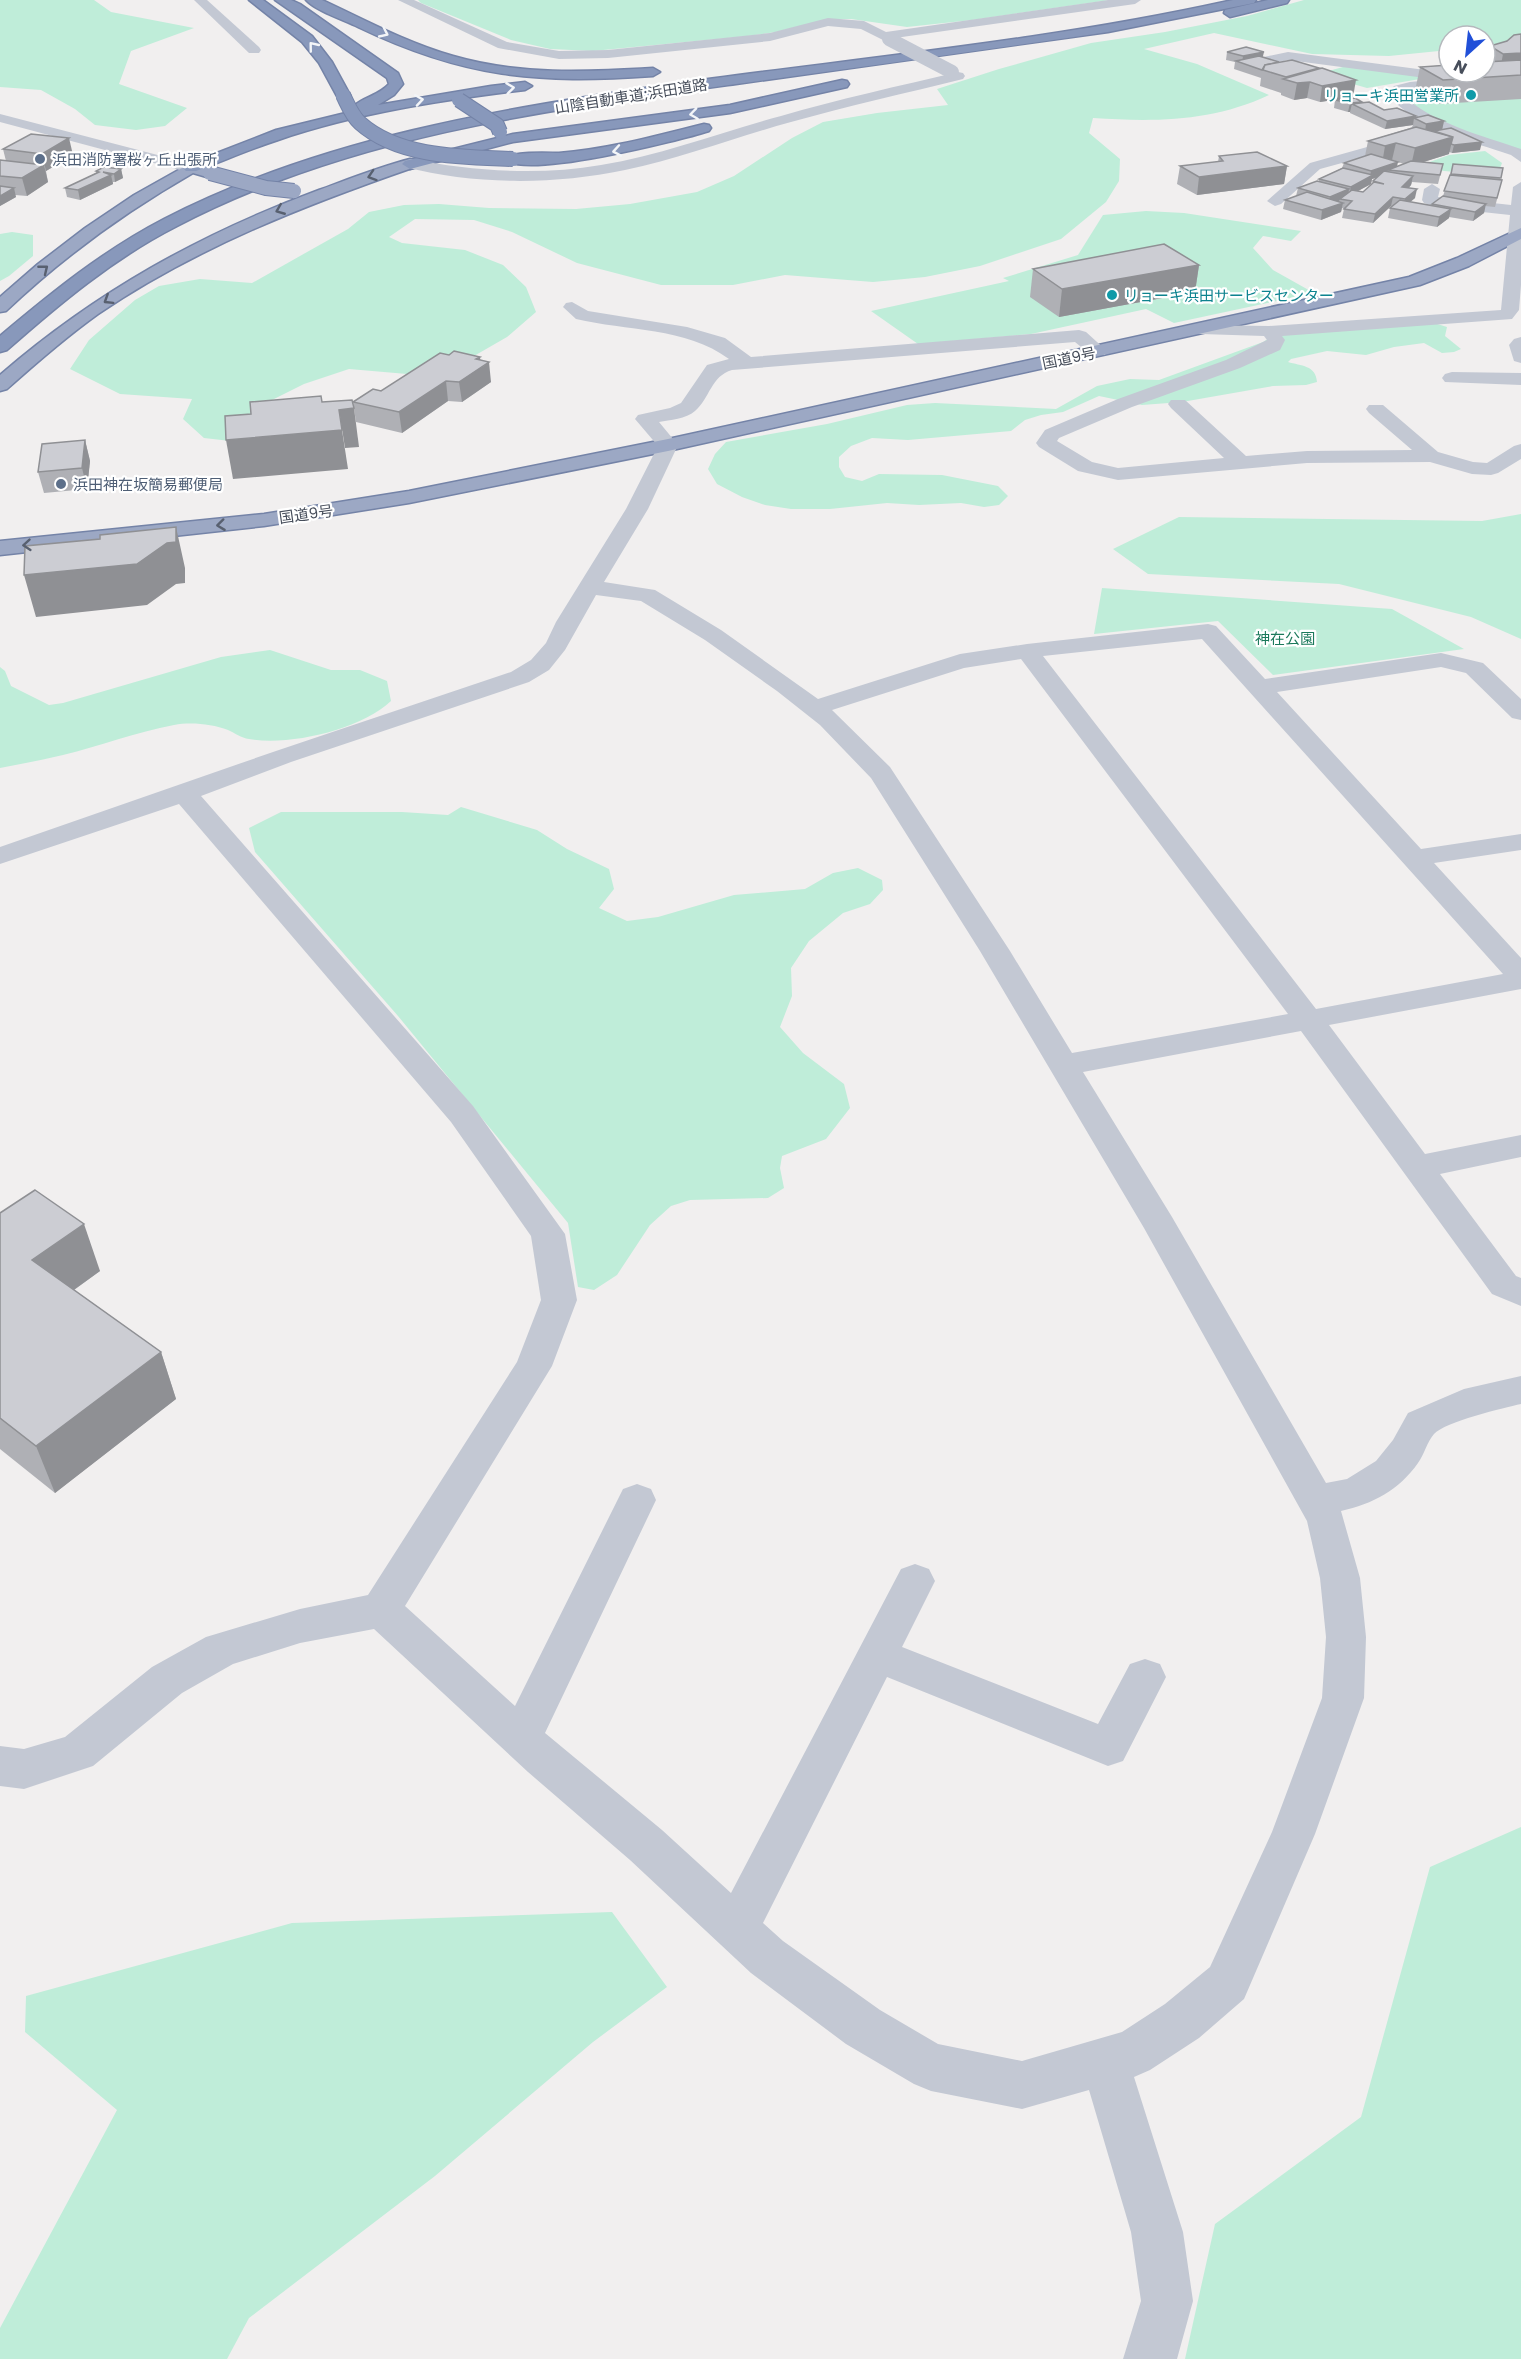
<svg xmlns="http://www.w3.org/2000/svg" width="1521" height="2359" font-family="Poppins,'Noto Sans JP',sans-serif">
	<rect width="100%" height="100%" fill="#f1efef"/>
	<g fill="#bfedd9">
		<polygon points="0,0 94,0 111,12 194,28 131,51 119,84 187,108 165,126 136,130 95,125 75,109 41,90 0,87"/>
		<polygon points="418,0 1110,0 972,20 907,27 851,19 828,19 776,32 748,36 593,51 550,49 511,40 421,3"/>
		<path d="M 1304,0 L 1521,0 L 1521,44 L 1485,47 L 1485,36 L 1449,36 L 1449,50 L 1389,56 L 1312,54 L 1214,33 L 1144,49 L 1197,64 L 1269,95 C 1212,122 1154,122 1093,118 L 1089,133 L 1120,159 L 1119,181 L 1106,202 L 1061,239 L 980,266 L 925,277 L 873,282 L 785,275 L 733,285 L 661,285 L 577,263 L 512,232 L 474,220 L 415,219 L 389,237 L 402,243 L 465,250 L 503,265 L 526,287 L 536,312 L 507,337 L 474,356 L 407,374 L 349,369 L 304,384 L 256,408 L 239,442 L 204,438 L 183,419 L 192,399 L 120,394 L 70,369 L 89,340 L 135,300 L 159,286 L 200,279 L 252,283 L 348,229 L 369,212 L 404,205 L 439,204 L 489,208 L 576,209 L 630,204 L 697,192 L 734,176 L 792,138 L 823,122 L 877,113 L 948,105 L 937,89 L 999,69 L 1091,43 L 1165,32 L 1247,16 Z"/>
		<polygon points="1350,65 1432,77 1367,88 1318,74"/>
		<polygon points="1521,81 1521,155 1474,137 1402,103 1395,94 1407,87"/>
		<polygon points="1485,151 1502,163 1497,176 1413,168 1449,155"/>
		<polygon points="1146,211 1184,213 1301,231 1291,241 1263,236 1253,248 1273,270 1314,293 1174,323 1146,309 1031,334 918,344 871,311 1009,281 1003,278 1078,255 1103,215"/>
		<polygon points="12,232 33,235 33,256 9,276 0,281 0,234"/>
		<path d="M 1434,323 L 1447,327 L 1445,336 L 1461,349 L 1454,352 L 1442,353 L 1424,343 L 1394,347 L 1366,355 L 1327,351 L 1291,359 L 1288,362 C 1301,366 1316,365 1317,382 L 1306,385 L 1273,386 L 1182,402 L 1142,405 L 1099,396 L 1063,412 L 1041,415 L 1025,420 L 1011,431 L 908,440 L 872,438 L 851,446 L 839,457 L 839,467 L 845,477 L 862,481 L 879,474 L 942,475 L 998,486 L 1008,496 L 999,505 L 984,507 L 961,503 L 919,505 L 887,503 L 830,509 L 791,509 L 765,505 L 742,497 L 717,484 L 708,469 L 715,454 L 726,442 L 827,424 L 907,405 L 935,403 L 1056,409 L 1097,386 L 1130,379 L 1159,380 L 1263,342 L 1277,333 Z"/>
		<polygon points="1521,514 1521,639 1471,617 1339,584 1148,574 1113,549 1179,517 1482,521"/>
		<polygon points="1102,588 1392,609 1464,649 1273,675 1218,621 1094,634"/>
		<path d="M 270,650 L 331,670 L 360,670 L 387,681 L 391,701 C 360,730 290,746 249,739 C 241,738 235,733 228,730 C 212,724 191,722 174,725 C 136,732 100,746 63,755 C 42,760 21,764 0,768 L 0,667 L 5,671 L 11,686 L 49,705 L 63,703 L 221,657 Z"/>
		<polygon points="461,807 537,830 567,849 609,869 614,889 599,908 627,921 658,917 734,895 805,889 833,873 858,868 882,880 883,890 870,904 843,913 809,941 791,968 792,996 780,1027 803,1053 844,1084 850,1108 826,1139 782,1156 780,1168 784,1188 768,1198 690,1200 671,1206 650,1225 617,1275 594,1290 578,1287 568,1223 398,1016 255,852 249,828 281,812 402,812 448,815"/>
		<polygon points="1521,1827 1521,2359 1185,2359 1215,2224 1361,2117 1430,1867"/>
		<polygon points="612,1912 667,1987 593,2042 435,2176 249,2318 227,2359 0,2359 0,2328 117,2110 25,2032 26,1996 292,1923"/>
	</g>
	<g fill="none" stroke-linecap="round" stroke-linejoin="round">
		<g stroke="#7483a7" stroke-width="3">
			<g id="trunk">
				<path d="M 410,159 L 415,161 L 418,164 L 415,167 C 305,205 195,248 98,314 C 66,337 36,363 7,389 L 0,391 L 0,375 C 96,292 200,234 319,190 C 349,179 379,167 410,159 Z"/>
				<path d="M 191,163 L 216,170 L 218,173 L 210,178 L 193,173 C 125,212 63,257 6,311 L 0,312 L 0,297 L 38,264 L 85,228 L 134,195 Z"/>
				<polygon points="1521,228 1521,239 1469,266 1420,285 668,451 409,503 264,526 0,555 0,541 264,514 409,491 668,439 1409,277 1457,258"/>
			</g>
		</g>
		<g stroke="#7483a7" stroke-width="3">
			<g id="motorway">
				<polygon points="249,0 263,0 312,36 332,62 350,95 348,98 338,98 319,63 302,42"/>
				<path d="M 275,0 L 291,0 L 300,4 L 398,73 L 403,84 L 394,95 L 378,105 L 491,86 L 525,82 L 532,86 L 525,90 C 442,100 357,113 278,140 C 250,149 223,161 196,171 L 186,171 L 183,168 L 186,165 L 276,130 L 358,110 L 354,106 C 363,97 378,96 389,84 L 387,78 Z"/>
				<path d="M 306,0 L 322,0 C 365,20 407,43 453,56 C 518,75 586,72 653,68 L 660,72 L 653,76 C 537,84 464,78 358,27 C 344,20 316,11 306,0 Z"/>
				<path d="M 1233,0 L 1256,0 L 1254,3 L 1108,32 C 984,50 860,67 736,84 C 546,110 349,136 177,226 C 114,258 59,304 7,350 L 0,352 L 0,336 C 51,293 104,250 164,219 C 321,138 499,109 672,84 C 859,58 1049,41 1233,0 Z"/>
				<polygon points="1268,0 1289,0 1287,3 1230,17 1224,13 1225,10"/>
				<polygon points="842,80 847,81 849,84 847,87 730,113 513,142 410,169 402,164 405,161 513,134 730,105"/>
				<path d="M 704,124 L 709,125 L 711,128 L 709,131 C 681,140 523,180 505,159 C 512,151 547,153 559,153 C 609,149 655,136 704,124 Z"/>
			</g>
		</g>
		<g fill="#c3c8d3" fill-rule="evenodd">
			<polygon points="194,0 207,0 259,47 261,50 259,53 249,53"/>
			<polygon points="398,0 414,0 507,42 559,51 608,50 770,33 828,18 864,21 886,32 1108,0 1141,0 1135,4 895,38 894,42 889,43 861,29 828,26 770,41 608,58 559,59 498,48"/>
			<polygon points="1288,52 1433,71 1440,75 1433,79 1288,60 1245,69 1238,65 1240,62"/>
			<path d="M 1521,71 L 1521,79 L 1411,90 L 1403,94 C 1428,122 1486,137 1521,149 L 1521,162 L 1511,155 C 1473,142 1412,127 1388,94 L 1394,86 L 1410,82 Z"/>
			<path d="M 958,72 L 963,73 L 965,76 L 963,79 C 906,93 848,106 791,122 C 736,137 682,158 625,170 C 553,185 476,185 405,167 L 402,164 L 410,159 C 473,171 537,176 601,165 C 662,155 721,132 781,116 C 839,99 899,86 958,72 Z"/>
			<polygon points="1410,135 1418,140 1415,143 1320,169 1281,204 1275,206 1267,201 1310,163"/>
			<polygon points="1521,182 1521,285 1519,310 1512,319 1282,336 1285,340 1280,350 1240,368 1132,407 1059,438 1057,441 1092,462 1118,468 1224,458 1171,408 1168,404 1171,400 1185,400 1246,456 1307,451 1412,450 1369,413 1366,409 1369,405 1383,405 1438,452 1473,462 1487,463 1514,446 1521,444 1521,459 1498,473 1491,475 1472,474 1430,462 1307,463 1118,480 1078,471 1039,447 1036,443 1045,430 1118,399 1226,360 1267,340 1264,336 1201,334 1195,333 1192,329 1195,325 1269,326 1501,310 1510,215 1436,207 1424,203 1422,200 1424,189 1432,184 1440,189 1438,197 1511,205 1513,187"/>
			<path d="M 572,302 L 588,311 L 687,327 L 725,338 L 751,357 L 1079,330 L 1086,332 L 1107,351 L 1105,355 L 1091,355 L 1075,342 L 732,370 C 711,376 710,398 695,411 C 686,419 670,420 659,422 L 678,445 L 648,509 L 604,582 L 655,590 L 721,630 L 818,699 L 960,654 L 1027,644 L 1208,624 L 1216,626 L 1265,679 L 1441,653 L 1483,663 L 1521,699 L 1521,720 L 1512,718 L 1466,673 L 1441,667 L 1277,692 L 1421,849 L 1521,834 L 1521,850 L 1434,863 L 1521,958 L 1521,989 L 1329,1025 L 1425,1154 L 1521,1135 L 1521,1157 L 1440,1174 L 1516,1276 L 1521,1278 L 1521,1306 L 1492,1294 L 1301,1031 L 1083,1072 L 1172,1217 L 1326,1483 L 1347,1479 L 1376,1461 L 1393,1440 L 1408,1413 L 1464,1389 L 1521,1376 L 1521,1404 C 1503,1408 1445,1422 1434,1434 C 1427,1442 1424,1455 1418,1463 C 1399,1490 1373,1504 1341,1511 L 1360,1578 L 1366,1637 L 1364,1698 L 1315,1834 L 1244,1999 L 1199,2038 L 1150,2070 L 1134,2077 L 1183,2232 L 1193,2301 L 1177,2359 L 1123,2359 L 1141,2301 L 1131,2232 L 1089,2090 L 1022,2109 L 931,2091 L 914,2084 L 846,2044 L 751,1973 L 630,1860 L 528,1772 L 374,1629 L 300,1643 L 233,1664 L 182,1693 L 93,1766 L 24,1789 L 0,1786 L 0,1746 L 24,1749 L 65,1737 L 152,1667 L 206,1637 L 300,1609 L 368,1595 L 517,1362 L 541,1300 L 531,1236 L 451,1122 L 179,804 L 0,864 L 0,847 L 273,752 L 511,672 L 531,660 L 546,643 L 556,622 L 626,509 L 658,446 L 635,419 L 638,415 L 670,408 L 681,403 L 707,365 L 729,359 C 686,327 626,331 576,319 L 563,307 L 566,303 ZM 596,595 L 641,601 L 705,640 L 777,691 L 820,725 L 871,778 L 980,951 L 1144,1228 L 1307,1521 L 1320,1578 L 1326,1637 L 1322,1698 L 1272,1832 L 1210,1967 L 1165,2004 L 1122,2032 L 1022,2061 L 938,2044 L 880,2010 L 783,1941 L 763,1923 L 887,1677 L 1108,1766 L 1123,1761 L 1166,1677 L 1160,1664 L 1145,1659 L 1130,1664 L 1098,1724 L 902,1647 L 935,1581 L 929,1569 L 915,1564 L 901,1569 L 731,1893 L 662,1830 L 545,1733 L 656,1500 L 651,1489 L 637,1484 L 623,1489 L 515,1706 L 405,1606 L 552,1366 L 577,1300 L 565,1234 L 473,1106 L 201,796 L 291,762 L 529,682 L 549,670 L 565,650 ZM 1202,639 L 1503,974 L 1316,1009 L 1043,656 ZM 1021,659 L 1288,1014 L 1072,1053 L 1010,951 L 890,767 L 832,710 L 964,668 Z"/>
			<polygon points="1521,337 1521,363 1514,361 1509,345 1514,339"/>
			<polygon points="1452,372 1521,373 1521,385 1445,382 1442,378 1445,374"/>
		</g>
		<polygon fill="#c3c8d3" fill-rule="evenodd" points="0,114 196,165 199,168 191,173 0,122"/>
		<use href="#trunk" fill="#9ca8c4" fill-rule="evenodd"/>
		<use href="#motorway" fill="#8898bb" fill-rule="evenodd"/>
		<g stroke="#7483a7" stroke-width="16" stroke-linecap="butt">
			<polyline id="trunk-bridge" points="210,173 266,188 294,191"/>
		</g>
		<g stroke="#7483a7" stroke-width="16" stroke-linecap="butt">
			<g id="motorway-bridge">
				<path d="M 343,95 C 348,105 352,116 360,123 C 399,158 464,157 513,159"/>
				<polyline points="459,100 497,125 500,132"/>
			</g>
		</g>
		<polyline stroke="#c3c8d3" stroke-width="14" points="889,39 952,72"/>
		<use href="#trunk-bridge" stroke="#9ca8c4" stroke-width="14"/>
		<use href="#motorway-bridge" stroke="#8898bb" stroke-width="14"/>
	</g>
	<g fill="#afb0b5" fill-rule="evenodd">
		<polygon points="1521,34 1521,99 1438,104 1415,91 1420,67 1487,62 1490,46 1507,41"/>
		<polygon points="1227,52 1263,57 1279,62 1319,69 1353,97 1320,102 1307,98 1294,100 1281,95 1281,93 1260,86 1261,78 1234,69 1235,62 1226,60"/>
		<path d="M 1335,100 L 1362,102 L 1362,103 L 1384,110 L 1416,116 L 1416,118 L 1444,121 L 1442,130 L 1432,131 L 1480,150 L 1452,153 L 1449,152 L 1449,154 L 1423,162 L 1443,164 L 1438,184 L 1412,182 L 1411,185 L 1409,188 L 1415,198 L 1410,202 L 1431,206 L 1432,204 L 1443,196 L 1450,175 L 1453,164 L 1503,168 L 1500,180 L 1502,180 L 1495,207 L 1485,206 L 1484,213 L 1473,221 L 1449,217 L 1449,218 L 1437,227 L 1388,218 L 1390,208 L 1393,206 L 1391,206 L 1373,223 L 1342,218 L 1344,209 L 1342,208 L 1341,212 L 1321,220 L 1283,209 L 1285,200 L 1296,196 L 1298,188 L 1319,181 L 1319,179 L 1342,168 L 1344,163 L 1365,156 L 1368,141 L 1413,127 L 1412,127 L 1413,125 L 1385,129 L 1350,113 L 1350,112 L 1348,112 L 1334,108 ZM 1392,160 L 1404,164 L 1397,166 ZM 1376,178 L 1373,181 L 1372,184 L 1363,192 L 1357,191 L 1371,184 L 1372,179 Z"/>
		<polygon points="3,149 73,155 46,171 48,182 27,196 15,195 16,197 0,206 0,160 6,161"/>
		<polygon points="1219,156 1287,166 1284,184 1197,195 1177,184 1180,166 1218,162"/>
		<polygon points="121,169 123,178 115,182 113,182 113,184 80,200 67,197 65,188 96,173 96,171"/>
		<polygon points="1199,265 1195,292 1059,317 1030,297 1033,269"/>
		<polygon points="480,360 491,382 462,402 448,401 402,433 356,422 353,402 381,391"/>
		<polygon points="85,440 90,461 87,489 44,493 38,472"/>
		<polygon points="0,1213 100,1271 74,1290 161,1352 176,1399 55,1493 0,1449"/>
	</g>
	<g fill="#8f9094">
		<polygon points="1264,52 1262,60 1242,64 1243,56"/>
		<polygon points="1521,53 1521,68 1500,70 1503,54"/>
		<polygon points="1319,68 1316,84 1310,82 1307,98 1294,100 1297,83 1286,80 1286,77"/>
		<polygon points="1356,80 1353,97 1320,102 1322,86"/>
		<polygon points="1362,102 1361,108 1352,104 1350,112 1348,112 1350,103"/>
		<polygon points="1416,116 1415,119 1414,118 1413,125 1385,129 1387,121"/>
		<polygon points="1444,121 1442,130 1425,132 1426,124"/>
		<polygon points="1453,137 1449,154 1411,166 1415,148"/>
		<polygon points="69,138 73,155 46,171 42,154"/>
		<polygon points="1482,142 1480,150 1452,153 1454,145"/>
		<polygon points="1396,143 1392,160 1382,164 1385,146"/>
		<polygon points="1398,162 1396,171 1388,170 1387,174 1372,179 1371,184 1349,196 1351,187 1370,176 1371,171"/>
		<polygon points="44,165 48,182 27,196 22,178"/>
		<polygon points="1287,166 1284,184 1197,195 1199,177"/>
		<polygon points="121,169 123,178 115,182 114,174"/>
		<polygon points="111,175 113,184 80,200 78,190"/>
		<polygon points="1413,176 1411,185 1401,196 1402,187"/>
		<polygon points="14,188 16,197 0,206 0,196"/>
		<polygon points="1349,189 1348,198 1340,199 1339,201 1328,206 1330,197"/>
		<polygon points="1417,189 1415,198 1403,208 1405,199"/>
		<polygon points="1393,197 1391,206 1373,223 1375,214"/>
		<polygon points="1343,203 1341,212 1321,220 1322,210"/>
		<polygon points="1486,204 1484,213 1473,221 1475,212"/>
		<polygon points="1451,209 1449,218 1437,227 1439,217"/>
		<polygon points="1199,265 1195,292 1059,317 1062,289"/>
		<polygon points="480,357 481,368 489,362 491,382 462,402 459,382 476,359"/>
		<polygon points="446,381 448,401 402,433 399,412"/>
		<polygon points="354,408 359,447 345,448 339,410"/>
		<polygon points="342,430 348,469 233,479 226,440"/>
		<polygon points="85,440 90,461 87,489 82,468"/>
		<polygon points="176,527 185,568 185,583 176,584 147,605 36,617 24,575 167,543"/>
		<polygon points="84,1224 100,1271 50,1307 32,1260"/>
		<polygon points="161,1352 176,1399 55,1493 36,1446"/>
	</g>
	<g fill="#cccdd3" stroke="#8f9094" stroke-width="1.5">
		<polygon points="1521,34 1521,53 1503,54 1490,46 1507,41 1514,35"/>
		<polygon points="1246,47 1264,52 1243,56 1227,52"/>
		<polygon points="1259,56 1279,62 1265,65 1262,70 1236,61"/>
		<polygon points="1292,60 1319,68 1286,77 1263,70 1265,65"/>
		<polygon points="1521,60 1521,75 1443,80 1420,67 1449,65 1449,72 1485,72 1485,62"/>
		<polygon points="1322,68 1356,80 1322,86 1310,82 1297,83 1283,79"/>
		<polygon points="1355,98 1362,102 1350,103 1335,100"/>
		<polygon points="1369,102 1384,110 1397,108 1416,116 1387,121 1352,104"/>
		<polygon points="1428,115 1444,121 1426,124 1414,118"/>
		<polygon points="1416,127 1453,137 1415,148 1396,143 1385,146 1368,141"/>
		<polygon points="1451,128 1482,142 1454,145 1451,144 1453,137 1434,131"/>
		<polygon points="31,134 69,138 42,154 3,149"/>
		<polygon points="1257,152 1287,166 1199,177 1180,166 1223,161 1219,156"/>
		<polygon points="1371,154 1398,162 1371,171 1344,163"/>
		<polygon points="0,160 44,165 22,178 0,176"/>
		<polygon points="1411,161 1443,164 1440,175 1388,170"/>
		<polygon points="1453,164 1503,168 1501,178 1451,174"/>
		<polygon points="104,167 121,169 114,174 103,172 111,175 78,190 65,188 99,172 96,171"/>
		<polygon points="1343,168 1373,175 1351,187 1319,179"/>
		<polygon points="1384,171 1413,176 1402,187 1417,189 1405,199 1393,197 1375,214 1344,209 1352,201 1340,199 1352,190 1363,192 1374,182 1384,184 1373,181"/>
		<polygon points="1450,175 1502,180 1497,198 1444,191"/>
		<polygon points="1317,181 1349,189 1330,197 1298,188"/>
		<polygon points="0,186 14,188 0,196"/>
		<polygon points="1307,192 1343,203 1322,210 1285,200"/>
		<polygon points="1443,196 1486,204 1475,212 1432,204"/>
		<polygon points="1400,200 1451,209 1439,217 1390,208"/>
		<polygon points="1164,244 1199,265 1062,289 1033,269"/>
		<polygon points="454,351 480,357 476,359 489,362 459,382 446,381 399,412 353,402 373,389 381,391 440,353 449,355"/>
		<polygon points="321,396 322,402 352,400 354,408 339,410 342,430 226,440 225,416 251,414 250,402"/>
		<polygon points="85,440 82,468 38,472 42,444"/>
		<polygon points="176,527 176,542 167,543 137,564 24,575 25,546 100,539 100,535"/>
		<polygon points="35,1190 84,1224 32,1260 161,1352 36,1446 0,1418 0,1213"/>
	</g>
	<defs><path id="oneway-chevron" d="M-2-3.5L2.5 0L-2 3.5" fill="none" stroke-width="1.6" stroke-linecap="round" stroke-linejoin="round" transform="scale(1.5)"/></defs>
	<g stroke="#f3f5f8">
		<use href="#oneway-chevron" transform="translate(384 33) rotate(25)"/>
		<use href="#oneway-chevron" transform="translate(313 46) rotate(-129)"/>
		<use href="#oneway-chevron" transform="translate(510 88) rotate(-7)"/>
		<use href="#oneway-chevron" transform="translate(419 100) rotate(-9)"/>
		<use href="#oneway-chevron" transform="translate(694 114) rotate(172)"/>
		<use href="#oneway-chevron" transform="translate(617 151) rotate(170)"/>
	</g>
	<g stroke="#586070">
		<use href="#oneway-chevron" transform="translate(372 176) rotate(162)"/>
		<use href="#oneway-chevron" transform="translate(280 210) rotate(158)"/>
		<use href="#oneway-chevron" transform="translate(44 269) rotate(-39)"/>
		<use href="#oneway-chevron" transform="translate(108 300) rotate(148)"/>
		<use href="#oneway-chevron" transform="translate(221 525) rotate(173)"/>
		<use href="#oneway-chevron" transform="translate(27 545) rotate(175)"/>
	</g>
	<g fill="#0f9aa8" stroke="#fff" stroke-width="2">
		<circle cx="1471" cy="95" r="6"/>
		<circle cx="1112" cy="295" r="6"/>
	</g>
	<g fill="#5c6f8a" stroke="#fff" stroke-width="2">
		<circle cx="40" cy="159" r="6"/>
		<circle cx="61" cy="484" r="6"/>
	</g>
	<g text-anchor="middle" dominant-baseline="central" stroke-width="4.5" stroke-linejoin="round" paint-order="stroke">
		<g font-size="15" fill="#0d838f" stroke="#fff" text-anchor="end">
			<text x="1459" y="95">リョーキ浜田営業所</text>
			<text x="1124" y="295" text-anchor="start">リョーキ浜田サービスセンター</text>
		</g>
		<g font-size="15" fill="#474e5b" stroke="#fff">
			<text transform="translate(631 96) rotate(-9)">山陰自動車道;浜田道路</text>
			<text transform="translate(1069 358) rotate(-12)">国道9号</text>
			<text transform="translate(306 514) rotate(-8)">国道9号</text>
		</g>
		<g font-size="15" fill="#4e5e75" stroke="#fff" text-anchor="start">
			<text x="52" y="159">浜田消防署桜ヶ丘出張所</text>
			<text x="73" y="484">浜田神在坂簡易郵便局</text>
		</g>
		<g font-size="15" fill="#1b795b" stroke="#fff">
			<text x="1285" y="638">神在公園</text>
		</g>
	</g>
	<g transform="translate(1467 54) rotate(207)"><circle r="28" fill="#ffffff" stroke="#b5b8bd" stroke-width="1.5"/>
	<path d="M0-4.5L10 22L0 15L-10 22Z" fill="#2150d8"/>
	<text y="-9" font-size="16" font-weight="bold" text-anchor="middle" fill="#474e5b">N</text>
	</g>
</svg>
